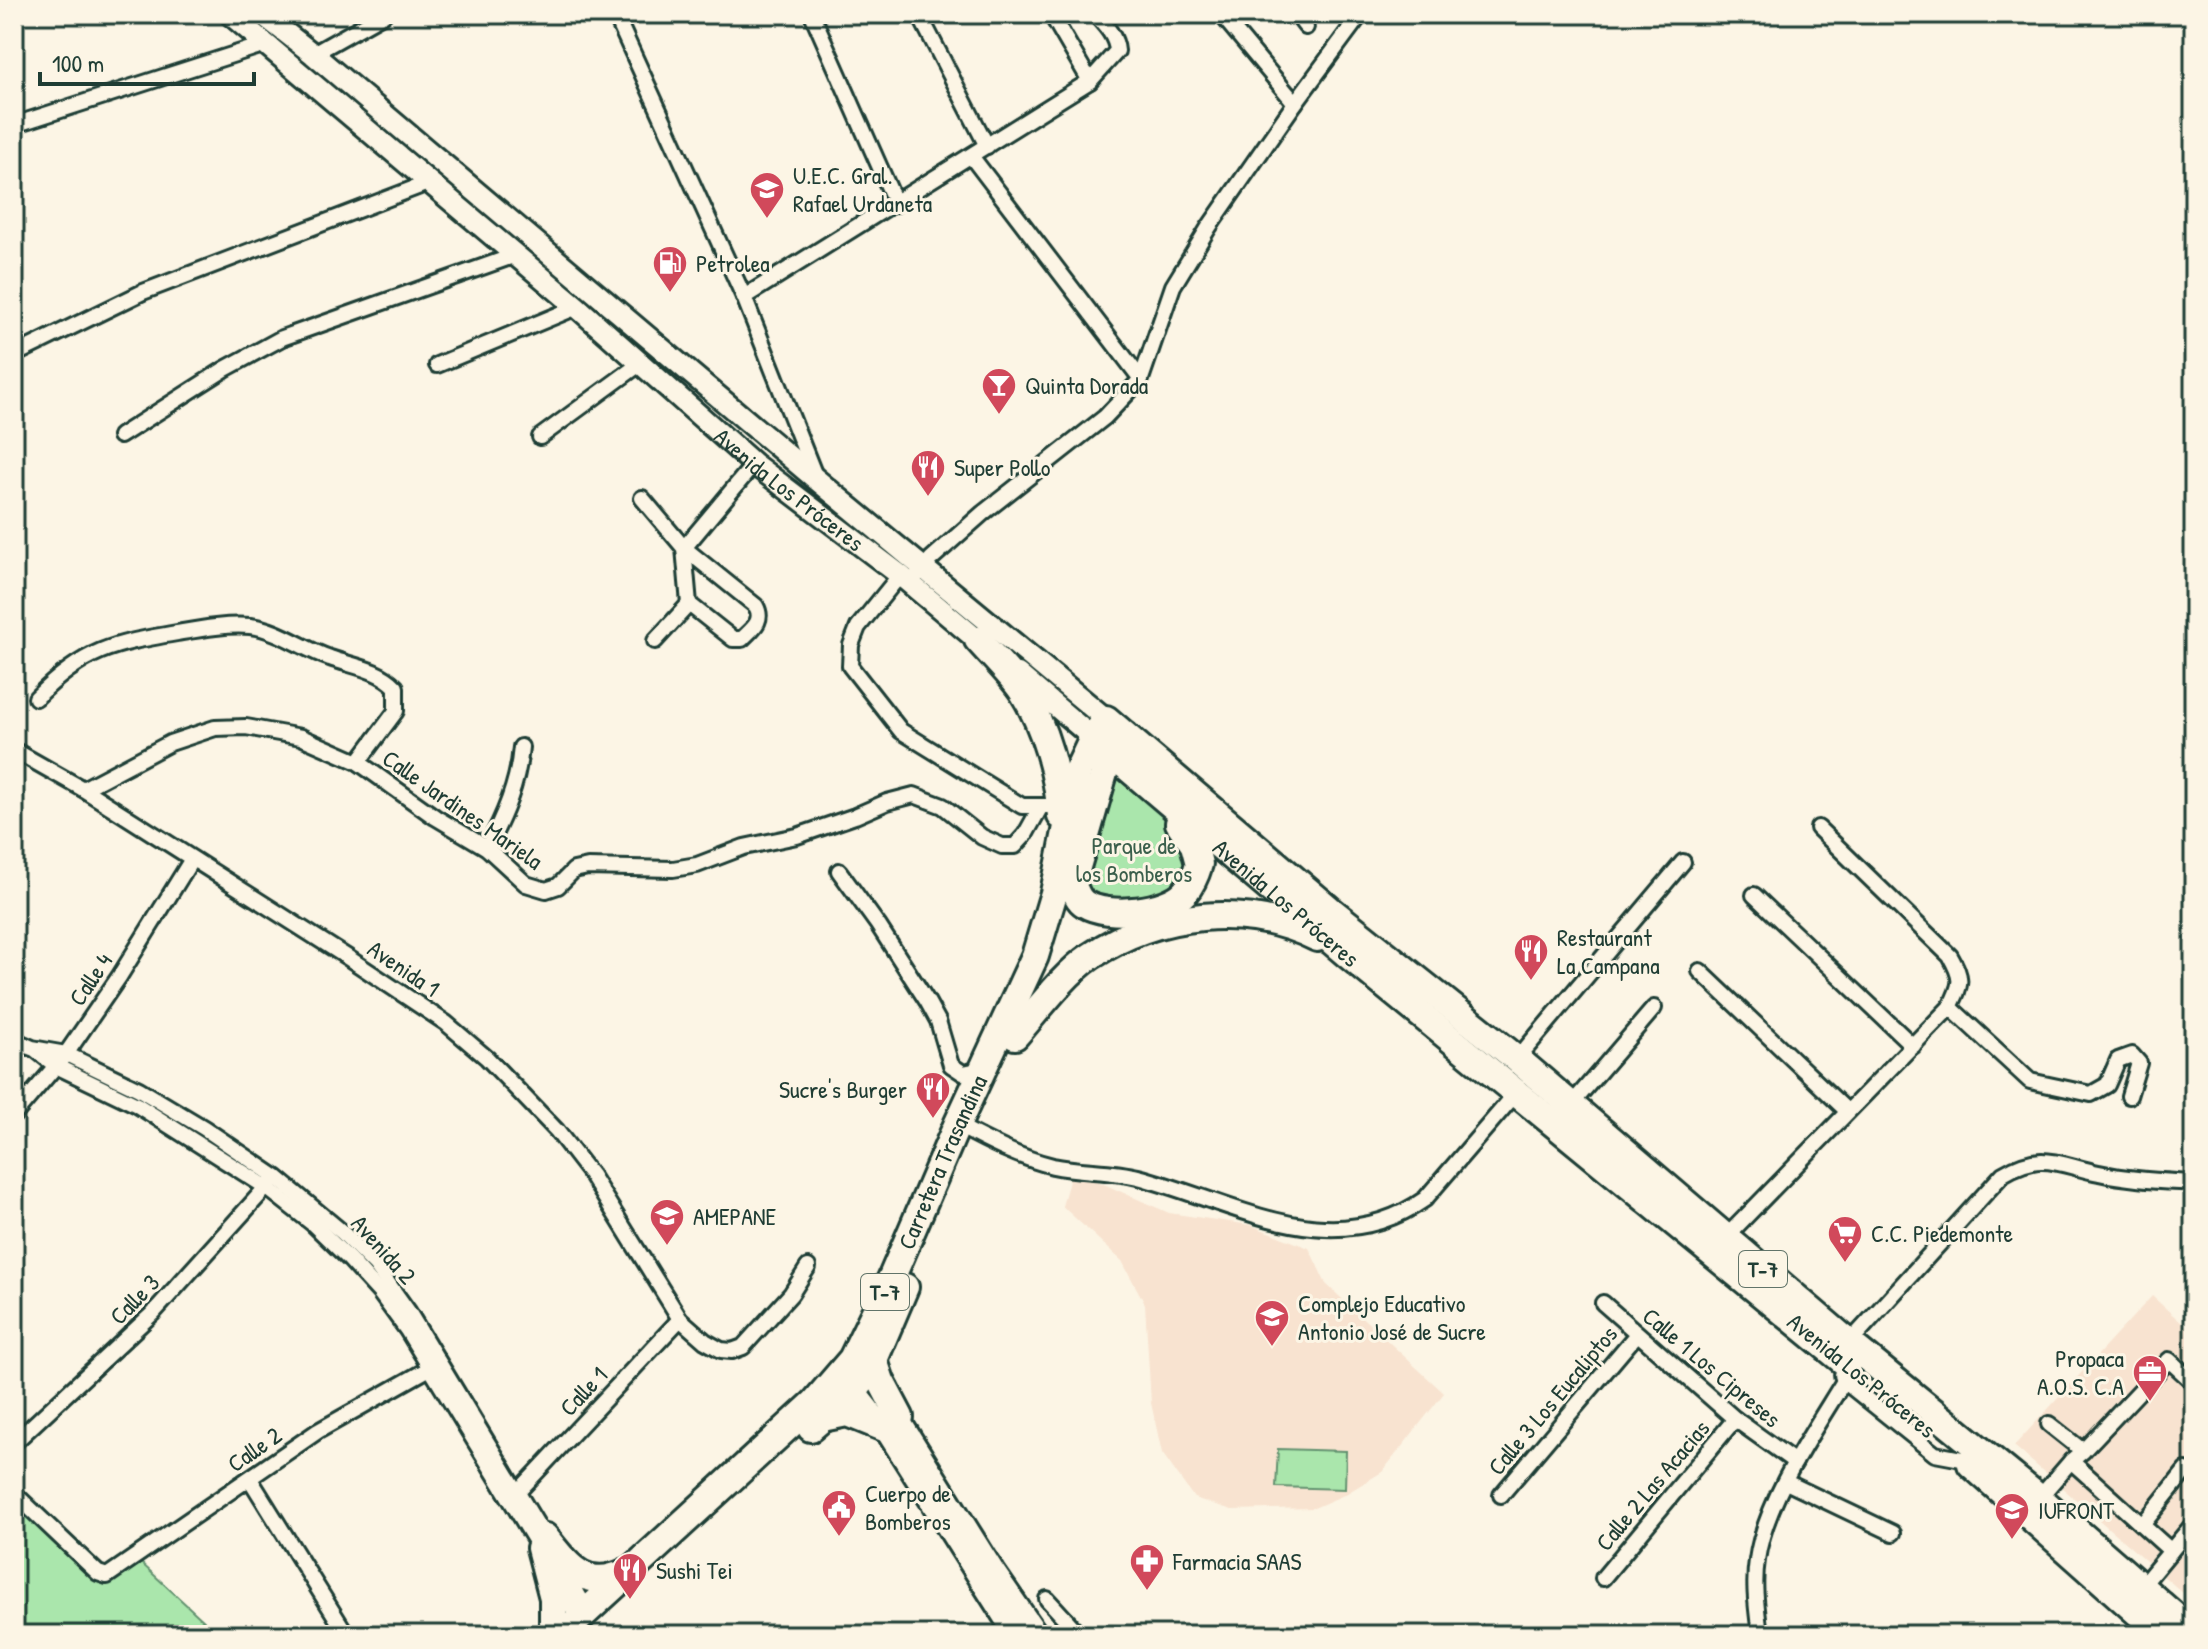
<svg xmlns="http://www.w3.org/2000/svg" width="2208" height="1649" font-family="'Patrick Hand',sans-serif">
	<rect width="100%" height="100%" fill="#fcf5e5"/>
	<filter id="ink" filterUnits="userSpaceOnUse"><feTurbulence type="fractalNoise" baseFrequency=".0125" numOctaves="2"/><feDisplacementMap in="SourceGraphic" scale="16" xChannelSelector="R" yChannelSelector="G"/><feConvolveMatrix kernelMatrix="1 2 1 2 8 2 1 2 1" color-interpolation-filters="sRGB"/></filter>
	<g filter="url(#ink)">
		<g fill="#f8e3d0">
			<polygon points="1072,1170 1169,1213 1250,1225 1309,1248 1326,1284 1444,1393 1382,1472 1344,1495 1314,1508 1232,1510 1194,1498 1162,1453 1151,1403 1145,1304 1122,1261 1062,1206"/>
			<polygon points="2152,1296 2194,1334 2194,1596 2191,1600 2014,1446"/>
		</g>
		<g fill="#aae6ac" stroke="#649270" stroke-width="2">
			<path d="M 1113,775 C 1143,798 1197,833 1182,879 C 1179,886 1171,893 1166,898 L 1093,901 L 1079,881 Z"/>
			<polygon points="1278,1449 1346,1451 1345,1489 1276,1487"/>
			<polygon points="14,1504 99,1581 104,1582 140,1562 219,1635 14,1635"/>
		</g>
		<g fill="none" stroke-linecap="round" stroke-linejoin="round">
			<g stroke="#1f3d34" stroke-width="20">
				<g id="street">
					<polyline points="615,14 744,297 815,476"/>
					<polyline points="812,14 896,204"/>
					<polyline points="919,14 987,146"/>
					<polyline points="1051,14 1090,81"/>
					<polyline points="1221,14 1295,103"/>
					<polyline points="1296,14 1306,27"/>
					<polyline points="313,54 384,14"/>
					<polyline points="14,125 266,44"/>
					<polyline points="971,156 1141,379"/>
					<path d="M 744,297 L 1090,81 L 1117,51 C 1116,36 1105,25 1095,14"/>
					<polyline points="14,355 143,292 428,183"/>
					<polyline points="437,365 577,307"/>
					<polyline points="120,436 225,369 282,338 516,255"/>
					<polyline points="540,437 641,363"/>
					<polyline points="642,498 684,548 689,604"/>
					<polyline points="900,575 858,627 851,645 850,666 901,731 1022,806 1048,806"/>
					<polyline points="917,575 931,559 983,513 1105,417 1141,379 1173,286 1209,227 1295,103 1361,14"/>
					<path d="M 655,641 L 689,604 L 733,639 L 742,639 C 753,628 764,621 756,606 L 684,548 L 754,464"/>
					<path d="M 36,698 C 85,649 112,644 177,633 C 200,629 226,624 250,626 C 278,629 303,649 330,658 C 352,666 379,669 396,687 L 396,711 L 358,762"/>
					<polyline points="14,750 83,789 347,957 446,1023 487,1058 557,1131 591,1175 680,1319 705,1341 721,1350 732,1351 743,1347 791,1294 808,1267"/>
					<polyline points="83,789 170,743 215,728 246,727 301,737 358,762 435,817 487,848 526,884 546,890 558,886 574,870 588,867 673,869 697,865 744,847 797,836 855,816 887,802 914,795 943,806 982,837 1002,846 1015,846 1025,835 1040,808"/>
					<path d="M 487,848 C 504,816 518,784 521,747"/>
					<polyline points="839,871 878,925 927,1001 938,1021 951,1065 963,1073 983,1069"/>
					<polyline points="1754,895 1913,1046"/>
					<polyline points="1700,971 1847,1111"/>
					<polyline points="1950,1007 2030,1081 2091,1094 2107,1085 2118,1060 2132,1055 2139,1063 2129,1096"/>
					<polyline points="14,1040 32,1048 66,1054 139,1089 204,1128 276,1177 342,1232 375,1265 408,1311 547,1541"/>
					<polyline points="36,1050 56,1066 137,1105 266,1187 313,1224 349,1259 380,1293 407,1330 541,1550"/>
					<polyline points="1517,1059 1683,862"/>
					<polyline points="1571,1105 1654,1008"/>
					<polyline points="14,1115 66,1054 119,977 192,859"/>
					<path d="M 957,1125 C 987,1141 1020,1158 1053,1166 C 1081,1172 1111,1170 1138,1177 C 1234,1202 1331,1265 1425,1199 L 1517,1092"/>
					<path d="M 1726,1237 L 1950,1007 C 1962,983 1963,979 1950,956 L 1818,828"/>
					<polyline points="1603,1303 1735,1419 1795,1462"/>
					<path d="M 1849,1343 L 2003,1174 C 2043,1150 2059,1165 2099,1173 C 2130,1180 2163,1181 2194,1183"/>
					<polyline points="1842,1375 1844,1381 1935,1454 1967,1460"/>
					<polyline points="2049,1424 2083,1451"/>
					<polyline points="14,1443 152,1314 272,1181"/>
					<polyline points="2071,1461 2171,1551"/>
					<polyline points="250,1479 347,1635"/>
					<polyline points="1786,1482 1893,1533"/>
					<polyline points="518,1492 680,1319"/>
					<polyline points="14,1493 98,1573 107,1576 318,1431 437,1364"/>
					<polyline points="1501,1495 1637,1334"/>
					<polyline points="2039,1498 2071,1461 2083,1451 2169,1360 2194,1383"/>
					<polyline points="2143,1524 2186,1470"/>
					<polyline points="563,1569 589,1613"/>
					<polyline points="1603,1578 1735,1419"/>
					<polyline points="558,1582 581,1624"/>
					<polyline points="2141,1587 2194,1523"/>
					<polyline points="1047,1599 1080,1635"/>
					<path d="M 1760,1635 C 1757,1610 1753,1585 1757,1560 C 1765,1501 1813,1432 1844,1381"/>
				</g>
			</g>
			<g stroke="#1f3d34" stroke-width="26">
				<g id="secondary">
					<path id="s1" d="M 230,14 L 577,307 L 754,464 L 900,575 L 987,648"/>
					<polyline points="262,14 313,54 817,480 1106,719"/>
					<polyline points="1018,674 1093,738"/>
					<polyline points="846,1380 884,1428 1015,1635"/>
					<polyline points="891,1406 994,1571 1038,1635"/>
				</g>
			</g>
			<g stroke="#1f3d34" stroke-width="32">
				<g id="highway">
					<path d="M 978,640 C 993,657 1011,674 1023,692 C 1045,727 1058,775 1061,816"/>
					<path id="s2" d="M 1093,738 L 1347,954 L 1847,1364"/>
					<polyline points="1075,874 1114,738"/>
					<path d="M 1072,883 C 1075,891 1078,900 1085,904 C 1108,918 1167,912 1185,892 C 1192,884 1196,874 1199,864 L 1194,845 L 1179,823"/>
					<path d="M 1015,1036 C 1037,1011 1064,974 1091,956 C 1157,912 1246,902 1317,938"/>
					<polyline points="874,1360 881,1381 900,1417"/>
					<polyline points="822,1418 847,1413 884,1428"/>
					<polyline points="811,1428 855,1390 868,1374 905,1287"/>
					<polyline points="1971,1464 2163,1635"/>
					<path d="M 545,1537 C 568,1566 586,1592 626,1572"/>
					<polyline points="540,1548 553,1598 553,1635"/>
					<path id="s3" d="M 561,1635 L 815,1402 L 852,1359 L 891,1279 L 957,1125 L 1035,956 L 1054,893 L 1078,770 L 1093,738 L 1106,719 L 1329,909 L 1517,1059 L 1849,1343 L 2039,1498 L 2194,1633"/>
				</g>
			</g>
			<use href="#street" stroke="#fcf5e5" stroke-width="14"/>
			<use href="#secondary" stroke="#fcf5e5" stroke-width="20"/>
			<use href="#highway" stroke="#fcf5e5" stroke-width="26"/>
		</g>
	</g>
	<defs>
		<g id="school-pin" transform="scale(1.8)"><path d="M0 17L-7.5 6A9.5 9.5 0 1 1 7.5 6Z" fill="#d1495b" stroke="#fcf5e5"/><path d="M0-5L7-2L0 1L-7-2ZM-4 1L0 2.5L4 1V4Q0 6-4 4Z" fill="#fff"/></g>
		<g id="fuel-pin" transform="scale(1.8)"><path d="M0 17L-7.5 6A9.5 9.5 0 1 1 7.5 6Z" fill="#d1495b" stroke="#fcf5e5"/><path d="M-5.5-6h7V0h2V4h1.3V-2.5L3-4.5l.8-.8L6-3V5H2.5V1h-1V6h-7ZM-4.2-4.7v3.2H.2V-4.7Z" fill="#fff"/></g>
		<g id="bar-pin" transform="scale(1.8)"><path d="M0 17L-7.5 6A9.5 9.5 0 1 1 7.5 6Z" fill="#d1495b" stroke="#fcf5e5"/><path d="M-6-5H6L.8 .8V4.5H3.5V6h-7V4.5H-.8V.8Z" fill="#fff"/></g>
		<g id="restaurant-pin" transform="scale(1.8)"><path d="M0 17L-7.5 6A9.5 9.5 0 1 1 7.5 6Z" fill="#d1495b" stroke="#fcf5e5"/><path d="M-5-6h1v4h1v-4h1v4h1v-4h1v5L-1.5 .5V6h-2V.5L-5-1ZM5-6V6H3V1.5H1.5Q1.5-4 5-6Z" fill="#fff"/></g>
		<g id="supermarket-pin" transform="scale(1.8)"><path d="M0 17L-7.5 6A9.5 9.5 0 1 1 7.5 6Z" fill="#d1495b" stroke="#fcf5e5"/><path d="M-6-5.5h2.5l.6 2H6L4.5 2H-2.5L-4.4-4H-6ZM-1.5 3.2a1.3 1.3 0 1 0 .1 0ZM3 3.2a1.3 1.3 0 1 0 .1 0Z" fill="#fff"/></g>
		<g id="university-pin" transform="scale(1.8)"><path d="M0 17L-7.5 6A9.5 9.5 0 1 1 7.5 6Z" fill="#d1495b" stroke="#fcf5e5"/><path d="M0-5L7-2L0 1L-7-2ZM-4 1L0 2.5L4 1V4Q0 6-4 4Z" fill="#fff"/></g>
		<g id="office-pin" transform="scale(1.8)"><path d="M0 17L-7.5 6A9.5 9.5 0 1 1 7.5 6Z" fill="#d1495b" stroke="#fcf5e5"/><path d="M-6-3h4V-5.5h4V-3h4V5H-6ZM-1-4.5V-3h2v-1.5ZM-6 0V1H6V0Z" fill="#fff"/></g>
		<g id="civic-pin" transform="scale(1.8)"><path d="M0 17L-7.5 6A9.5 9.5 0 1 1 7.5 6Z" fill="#d1495b" stroke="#fcf5e5"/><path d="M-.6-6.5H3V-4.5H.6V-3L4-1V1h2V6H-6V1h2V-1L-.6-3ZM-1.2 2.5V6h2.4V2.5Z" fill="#fff"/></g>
		<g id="pharmacy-pin" transform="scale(1.8)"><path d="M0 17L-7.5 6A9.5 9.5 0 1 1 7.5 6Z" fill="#d1495b" stroke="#fcf5e5"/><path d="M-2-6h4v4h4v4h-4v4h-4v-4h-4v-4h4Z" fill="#fff"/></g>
	</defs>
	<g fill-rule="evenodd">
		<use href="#school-pin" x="767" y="189"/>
		<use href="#fuel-pin" x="670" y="263"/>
		<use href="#bar-pin" x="999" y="385"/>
		<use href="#restaurant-pin" x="928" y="467"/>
		<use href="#restaurant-pin" x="1531" y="951"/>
		<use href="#restaurant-pin" x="933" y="1089"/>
		<use href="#school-pin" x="667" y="1216"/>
		<use href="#supermarket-pin" x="1845" y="1233"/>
		<use href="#university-pin" x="1272" y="1317"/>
		<use href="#office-pin" x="2150" y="1372"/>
		<use href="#civic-pin" x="839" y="1507"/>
		<use href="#school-pin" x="2012" y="1510"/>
		<use href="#pharmacy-pin" x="1147" y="1561"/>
		<use href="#restaurant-pin" x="630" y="1570"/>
	</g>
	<g text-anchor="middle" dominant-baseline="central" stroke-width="6" stroke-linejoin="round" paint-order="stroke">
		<g fill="#fcf5e5" stroke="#617469" stroke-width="2">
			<rect x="1739" y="1251" width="48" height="36" rx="6"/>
			<rect x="861" y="1274" width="48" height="36" rx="6"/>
		</g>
		<g font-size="22" font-weight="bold" fill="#1f3d34">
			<text x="1763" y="1269">T-7</text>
			<text x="885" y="1292">T-7</text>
		</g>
		<g font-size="24" fill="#1f3d34" stroke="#fcf5e5" text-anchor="start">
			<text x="793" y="175">U.E.C. Gral.<tspan x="793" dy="28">Rafael Urdaneta</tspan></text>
			<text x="696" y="263">Petrolea</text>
			<text x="1025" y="385">Quinta Dorada</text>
			<text x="954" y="467">Super Pollo</text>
			<text x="1557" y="937">Restaurant<tspan x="1557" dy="28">La Campana</tspan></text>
			<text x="907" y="1089" text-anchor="end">Sucre's Burger</text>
			<text x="693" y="1216">AMEPANE</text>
			<text x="1871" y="1233">C.C. Piedemonte</text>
			<text x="1298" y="1303">Complejo Educativo<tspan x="1298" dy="28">Antonio José de Sucre</tspan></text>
			<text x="2124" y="1358" text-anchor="end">Propaca<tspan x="2124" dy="28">A.O.S. C.A</tspan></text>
			<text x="865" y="1493">Cuerpo de<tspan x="865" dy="28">Bomberos</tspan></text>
			<text x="2038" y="1510">IUFRONT</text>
			<text x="1173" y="1561">Farmacia SAAS</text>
			<text x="656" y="1570">Sushi Tei</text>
		</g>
		<g font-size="24" fill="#1f3d34" stroke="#fcf5e5">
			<text stroke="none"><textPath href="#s1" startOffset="734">Avenida Los Próceres</textPath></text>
			<text transform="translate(463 809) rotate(35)">Calle Jardines Mariela</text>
			<text stroke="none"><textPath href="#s2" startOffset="254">Avenida Los Próceres</textPath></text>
			<text transform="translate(404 968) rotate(34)">Avenida 1</text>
			<text transform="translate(90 979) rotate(-56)">Calle 4</text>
			<text stroke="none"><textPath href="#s3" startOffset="618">Carretera Trasandina</textPath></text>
			<text transform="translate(384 1249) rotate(48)">Avenida 2</text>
			<text transform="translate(134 1299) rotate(-46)">Calle 3</text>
			<text transform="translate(1712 1367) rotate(40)">Calle 1 Los Cipreses</text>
			<text transform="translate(1862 1375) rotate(39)">Avenida Los Próceres</text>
			<text transform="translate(583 1391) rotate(-47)">Calle 1</text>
			<text transform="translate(1552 1400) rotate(-50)">Calle 3 Los Eucaliptos</text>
			<text transform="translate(254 1449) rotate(-35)">Calle 2</text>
			<text transform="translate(1652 1485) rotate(-50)">Calle 2 Las Acacias</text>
		</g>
		<g font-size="24" fill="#3b5f4c" stroke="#fcf5e5">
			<text x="1134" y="845">Parque de<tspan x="1134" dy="28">los Bomberos</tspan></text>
		</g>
	</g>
	<rect width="2208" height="1649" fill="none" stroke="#fcf5e5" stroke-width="48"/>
	<rect x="24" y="24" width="2160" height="1601" fill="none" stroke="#1f3d34" stroke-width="3" filter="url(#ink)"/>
	<path d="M40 72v12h214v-12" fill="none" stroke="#1f3d34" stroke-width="4"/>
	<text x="52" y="72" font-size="24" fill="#1f3d34" stroke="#fcf5e5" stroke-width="6" paint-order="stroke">100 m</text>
</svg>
